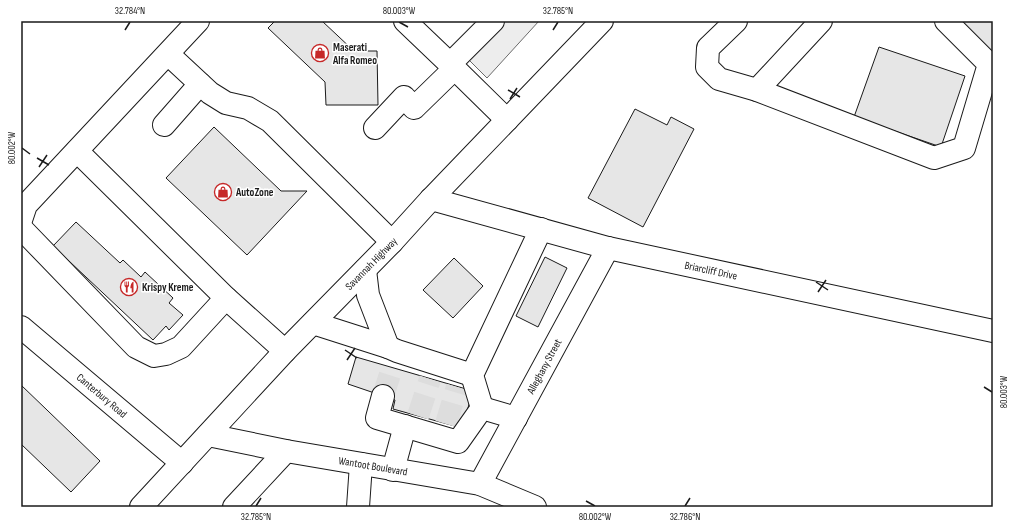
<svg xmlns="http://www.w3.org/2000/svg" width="1014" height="528" font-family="'Sofia Sans Condensed',sans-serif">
	<rect width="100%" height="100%" fill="#fff"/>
	<polygon fill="#ededed" stroke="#6a6a6a" points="501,21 539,21 487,78 467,58"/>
	<g fill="#e6e6e6" stroke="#1a1a1a">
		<polygon points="275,21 322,21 354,51 377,51 378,105 326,105 325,82 268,28"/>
		<polygon points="959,21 993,21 993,50 991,52"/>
		<polygon points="879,47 965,76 941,147 854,117"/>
		<polygon points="635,109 667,125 671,117 694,129 643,227 588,198"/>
		<polygon points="214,127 281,191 307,191 247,255 166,178"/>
		<polygon points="76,222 120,263 123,260 141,277 145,272 173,298 169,303 183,315 169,330 166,326 153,340 53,246"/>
		<polygon points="545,257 567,268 538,327 516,316"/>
		<polygon points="454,258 483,286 453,318 423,290"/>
		<polygon points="356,357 473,391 462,428 393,409 395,400 348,384"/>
		<polygon points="21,385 100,461 71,492 21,444"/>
	</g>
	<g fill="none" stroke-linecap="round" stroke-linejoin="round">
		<g stroke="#ddd" stroke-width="22" stroke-dasharray="22 11" stroke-linecap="butt">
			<polyline points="383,396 392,368"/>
			<polyline points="418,416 430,379"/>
			<polyline points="446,424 457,387"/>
		</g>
		<g stroke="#1a1a1a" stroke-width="24">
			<g id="minor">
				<polyline points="405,21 450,64 493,21"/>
				<polyline points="736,21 708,48 707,67 719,79 757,90 934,158 964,148 989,64 946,21"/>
				<polyline points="168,54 210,93 226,103 248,108 270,121 392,242"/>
				<polyline points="450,64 507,120"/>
				<polyline points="757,90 821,21"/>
				<polyline points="164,125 200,84"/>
				<polyline points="375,128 404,97 414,108 454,69"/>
				<polyline points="77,151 226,298 285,351"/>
				<path id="s1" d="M 431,199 L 608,248 L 993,331"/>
				<polyline points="21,220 26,205 198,21"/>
				<polyline points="21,228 136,347 154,356 166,354 181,347 226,298"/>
				<polyline points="313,323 388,347 368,295 365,270"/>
				<path id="s2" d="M 21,327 L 182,463"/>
				<polyline points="388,347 397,351 472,375"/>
				<polyline points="383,396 377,418 458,442 482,408 516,418"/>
				<polyline points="482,408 472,375 541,229"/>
				<path id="s3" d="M 208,435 L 286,451 L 480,484 L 535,507"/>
				<polyline points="393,470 405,426"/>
				<path id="s4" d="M 480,484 L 608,248"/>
				<polyline points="234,507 286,451"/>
				<polyline points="358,507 361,464"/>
			</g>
		</g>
		<g stroke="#1a1a1a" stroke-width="24">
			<g id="highway">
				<path id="s5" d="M 141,507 L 285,351 L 392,242 L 431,199 L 602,21"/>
			</g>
		</g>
		<use href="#minor" stroke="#fff" stroke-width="22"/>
		<use href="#highway" stroke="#fff" stroke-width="22"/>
	</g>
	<path fill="none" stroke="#1a1a1a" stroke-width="1.5" d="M 399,22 L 408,27M 125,30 L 130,22M 553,30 L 558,22M 508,90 L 520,97M 510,99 L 517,88M 22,148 L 30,154M 37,158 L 49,165M 39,167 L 47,155M 816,282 L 828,290M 818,292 L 826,280M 345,350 L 357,358M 347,360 L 355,348M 984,387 L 992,392M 586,501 L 595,506M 256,506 L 261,498M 685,506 L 690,498"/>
	<defs>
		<g id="shop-ring" transform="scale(0.9)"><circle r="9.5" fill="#fff" stroke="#c62828" stroke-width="1.5"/><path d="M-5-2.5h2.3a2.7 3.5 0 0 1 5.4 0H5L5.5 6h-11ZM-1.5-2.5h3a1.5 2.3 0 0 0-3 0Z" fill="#c62828"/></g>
		<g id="restaurant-ring" transform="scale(0.9)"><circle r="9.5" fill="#fff" stroke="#c62828" stroke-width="1.5"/><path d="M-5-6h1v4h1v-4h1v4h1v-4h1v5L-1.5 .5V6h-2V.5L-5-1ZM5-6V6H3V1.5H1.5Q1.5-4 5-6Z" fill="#c62828"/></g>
	</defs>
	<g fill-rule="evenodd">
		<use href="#shop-ring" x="320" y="53"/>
		<use href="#shop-ring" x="223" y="192"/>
		<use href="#restaurant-ring" x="129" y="287"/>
	</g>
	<g text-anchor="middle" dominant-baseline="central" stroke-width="3" stroke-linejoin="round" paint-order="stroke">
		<g font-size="11" font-weight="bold" fill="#1a1a1a" stroke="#fff" text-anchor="start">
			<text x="333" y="47">Maserati<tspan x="333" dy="13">Alfa Romeo</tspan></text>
			<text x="236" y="192">AutoZone</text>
			<text x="142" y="287">Krispy Kreme</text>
		</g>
		<g font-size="11" fill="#1a1a1a" stroke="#fff">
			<text stroke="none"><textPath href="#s5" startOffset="335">Savannah Highway</textPath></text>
			<text stroke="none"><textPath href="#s1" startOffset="289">Briarcliff Drive</textPath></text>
			<text stroke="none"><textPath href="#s4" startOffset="134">Alleghany Street</textPath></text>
			<text stroke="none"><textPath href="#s2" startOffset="106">Canterbury Road</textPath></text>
			<text stroke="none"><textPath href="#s3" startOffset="168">Wantoot Boulevard</textPath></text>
		</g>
	</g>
	<rect width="1014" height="528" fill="none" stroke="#ffffff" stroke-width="44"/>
	<rect x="22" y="22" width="970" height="484" fill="none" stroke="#1a1a1a" stroke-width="1.5"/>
	<g font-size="10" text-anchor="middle" fill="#1a1a1a">
		<text x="130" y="14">32.784°N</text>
		<text x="399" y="14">80.003°W</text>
		<text x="558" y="14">32.785°N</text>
		<text transform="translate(11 148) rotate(-90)" y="4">80.002°W</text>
		<text transform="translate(1003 392) rotate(-90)" y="4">80.003°W</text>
		<text x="256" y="520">32.785°N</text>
		<text x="595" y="520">80.002°W</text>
		<text x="685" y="520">32.786°N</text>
	</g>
</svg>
